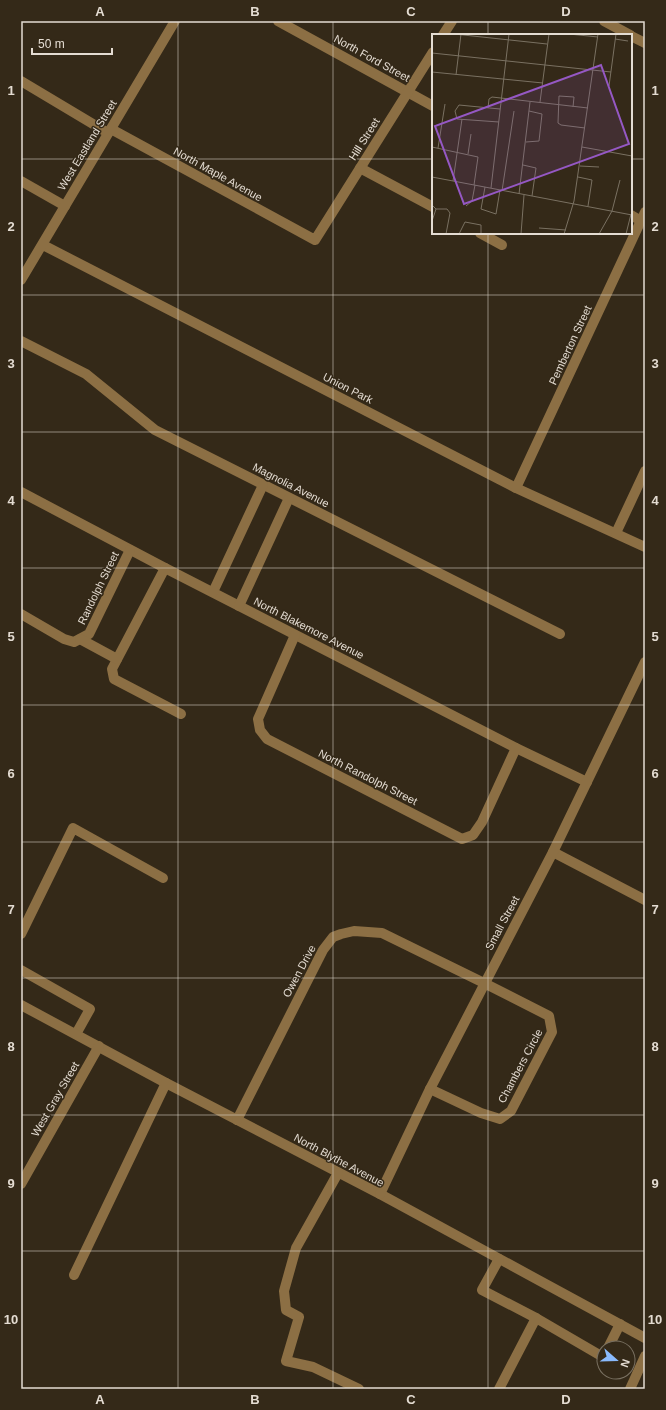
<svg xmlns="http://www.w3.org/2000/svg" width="666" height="1410" font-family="Arial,sans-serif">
	<rect width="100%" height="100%" fill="#342918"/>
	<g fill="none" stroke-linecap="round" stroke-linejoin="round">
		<g stroke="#8c6f44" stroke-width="10">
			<polyline points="278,21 433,106"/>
			<polyline points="604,21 630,35"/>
			<polyline points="443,35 452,21"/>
			<polyline points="631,36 645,43"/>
			<polyline points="21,81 108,133"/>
			<polyline points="111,129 315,240 433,52"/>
			<polyline points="360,168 433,207"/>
			<polyline points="21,181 65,206"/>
			<polyline points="631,215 641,221"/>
			<polyline points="480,233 502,245"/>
			<polyline points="43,245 516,488 645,547"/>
			<polyline points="21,280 175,21"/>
			<polyline points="21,341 86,374 155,430 560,634"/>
			<polyline points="516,488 645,212"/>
			<polyline points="21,492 165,568 516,748 587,782"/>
			<polyline points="616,533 645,471"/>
			<polyline points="165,568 112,669 114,679 181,714"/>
			<polyline points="213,592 263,485"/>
			<polyline points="239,606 289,498"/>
			<polyline points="21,614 64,639 74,642 89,634 130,550"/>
			<polyline points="295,635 258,719 260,730 267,739 462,839 473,835 482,822 516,748"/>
			<polyline points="80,639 117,659"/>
			<polyline points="553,852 645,900"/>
			<polyline points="21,934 73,828 163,878"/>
			<polyline points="21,970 90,1009 76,1034"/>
			<polyline points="21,1005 166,1083 380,1194 645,1338"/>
			<polyline points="237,1120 323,950 333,937 341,934 354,931 382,933 484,983 549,1016 552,1032 511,1111 500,1119 481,1113 430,1089"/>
			<polyline points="338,1173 296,1248 284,1291 286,1310 299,1317 286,1361 313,1367 359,1389"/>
			<polyline points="21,1184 99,1046"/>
			<polyline points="380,1194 430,1089 553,852 645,662"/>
			<polyline points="499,1259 482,1290 536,1318"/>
			<polyline points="74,1275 166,1083"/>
			<polyline points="608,1348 620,1324"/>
			<polyline points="499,1389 536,1318 603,1357 604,1356"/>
			<polyline points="630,1389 645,1356"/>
		</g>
	</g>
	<path fill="none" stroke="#e4dcd2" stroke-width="1" stroke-opacity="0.55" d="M 178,21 L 178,1389M 333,21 L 333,1389M 488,21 L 488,35M 21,159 L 433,159M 631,159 L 645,159M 488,233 L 488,1389M 21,295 L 645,295M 21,432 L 645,432M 21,568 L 645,568M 21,705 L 645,705M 21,842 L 645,842M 21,978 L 645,978M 21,1115 L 645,1115M 21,1251 L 645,1251"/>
	<g text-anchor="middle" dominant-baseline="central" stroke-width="3" stroke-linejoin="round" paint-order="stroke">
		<g font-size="11" fill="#e4dcd2" stroke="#342918">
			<text transform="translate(372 58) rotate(29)">North Ford Street</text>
			<text transform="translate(364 139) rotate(-58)">Hill Street</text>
			<text transform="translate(87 145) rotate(-59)">West Eastland Street</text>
			<text transform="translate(218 174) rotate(29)">North Maple Avenue</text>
			<text transform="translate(570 345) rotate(-65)">Pemberton Street</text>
			<text transform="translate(348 388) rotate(27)">Union Park</text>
			<text transform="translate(291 485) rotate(27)">Magnolia Avenue</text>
			<text transform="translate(98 588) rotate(-64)">Randolph Street</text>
			<text transform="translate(309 628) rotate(27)">North Blakemore Avenue</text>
			<text transform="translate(368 777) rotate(27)">North Randolph Street</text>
			<text transform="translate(502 923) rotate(-62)">Small Street</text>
			<text transform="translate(299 971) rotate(-62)">Owen Drive</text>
			<text transform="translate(520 1066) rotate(-62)">Chambers Circle</text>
			<text transform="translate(55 1099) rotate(-60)">West Gray Street</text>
			<text transform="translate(339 1160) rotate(28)">North Blythe Avenue</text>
		</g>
	</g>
	<g transform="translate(432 34)">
		<rect width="200" height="200" fill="#342918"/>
		<path fill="none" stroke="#7a7162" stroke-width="1" d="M 22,0 L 115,10M 137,0 L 166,3M 183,5 L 196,7M 0,19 L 179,38M 0,38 L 111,49M 24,41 L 29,0M 177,52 L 184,0M 108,68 L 117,0M 141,73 L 142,63 L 127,62 L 126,89 L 129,91 L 153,94M 56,74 L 57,65 L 60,63 L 156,74M 67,88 L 25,85 L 23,77 L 27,71 L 68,75M 94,108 L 107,107 L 110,80 L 97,77M 0,113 L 46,123 L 42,151M 150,113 L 200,122M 6,114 L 13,70M 36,120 L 39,100M 91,131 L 104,134 L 100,162M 148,132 L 167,133M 0,143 L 200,181M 146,143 L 160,146 L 156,172M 21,147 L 30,85M 53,153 L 49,175 L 64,180 L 68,156M 59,154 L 77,0M 70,157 L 82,77M 87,160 L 98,68M 0,171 L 4,175 L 0,187M 34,172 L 40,167 L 43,151M 4,175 L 15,175 L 18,179 L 14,200M 107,194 L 134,196M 27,200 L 33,188 L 49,191 L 49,200M 89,200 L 92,161M 132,200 L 142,167 L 166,0M 167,200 L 180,177 L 188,146M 194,200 L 199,180"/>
		<path fill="#9558c4" fill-opacity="0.15" stroke="#9558c4" stroke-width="2" d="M 169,31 L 197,110 L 32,170 L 3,92 Z"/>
		<rect width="200" height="200" fill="none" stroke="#e4dcd2" stroke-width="2"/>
	</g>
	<rect width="666" height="1410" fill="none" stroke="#342918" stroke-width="44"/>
	<g transform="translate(616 1360) rotate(110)"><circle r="19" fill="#342918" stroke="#7a7162"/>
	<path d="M0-3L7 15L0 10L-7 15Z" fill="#8abafc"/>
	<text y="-6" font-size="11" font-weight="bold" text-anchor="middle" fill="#e4dcd2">N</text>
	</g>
	<path d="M32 48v6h80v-6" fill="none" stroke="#e4dcd2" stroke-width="2"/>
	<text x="38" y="48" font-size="12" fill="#e4dcd2" stroke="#342918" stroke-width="3" paint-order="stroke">50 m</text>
	<rect x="22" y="22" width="622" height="1366" fill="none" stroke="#e4dcd2" stroke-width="1.5"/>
	<g font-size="13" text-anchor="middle" font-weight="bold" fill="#e4dcd2">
		<text x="100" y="16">A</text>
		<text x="255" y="16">B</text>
		<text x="411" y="16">C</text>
		<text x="566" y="16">D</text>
		<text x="11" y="95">1</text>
		<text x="655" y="95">1</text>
		<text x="11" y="231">2</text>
		<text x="655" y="231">2</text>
		<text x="11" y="368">3</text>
		<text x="655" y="368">3</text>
		<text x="11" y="505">4</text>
		<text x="655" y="505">4</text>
		<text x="11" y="641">5</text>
		<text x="655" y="641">5</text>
		<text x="11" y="778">6</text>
		<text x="655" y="778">6</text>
		<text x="11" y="914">7</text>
		<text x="655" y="914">7</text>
		<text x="11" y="1051">8</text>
		<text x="655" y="1051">8</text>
		<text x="11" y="1188">9</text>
		<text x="655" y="1188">9</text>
		<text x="11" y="1324">10</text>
		<text x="655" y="1324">10</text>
		<text x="100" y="1404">A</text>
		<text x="255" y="1404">B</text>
		<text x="411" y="1404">C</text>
		<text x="566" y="1404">D</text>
	</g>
</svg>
